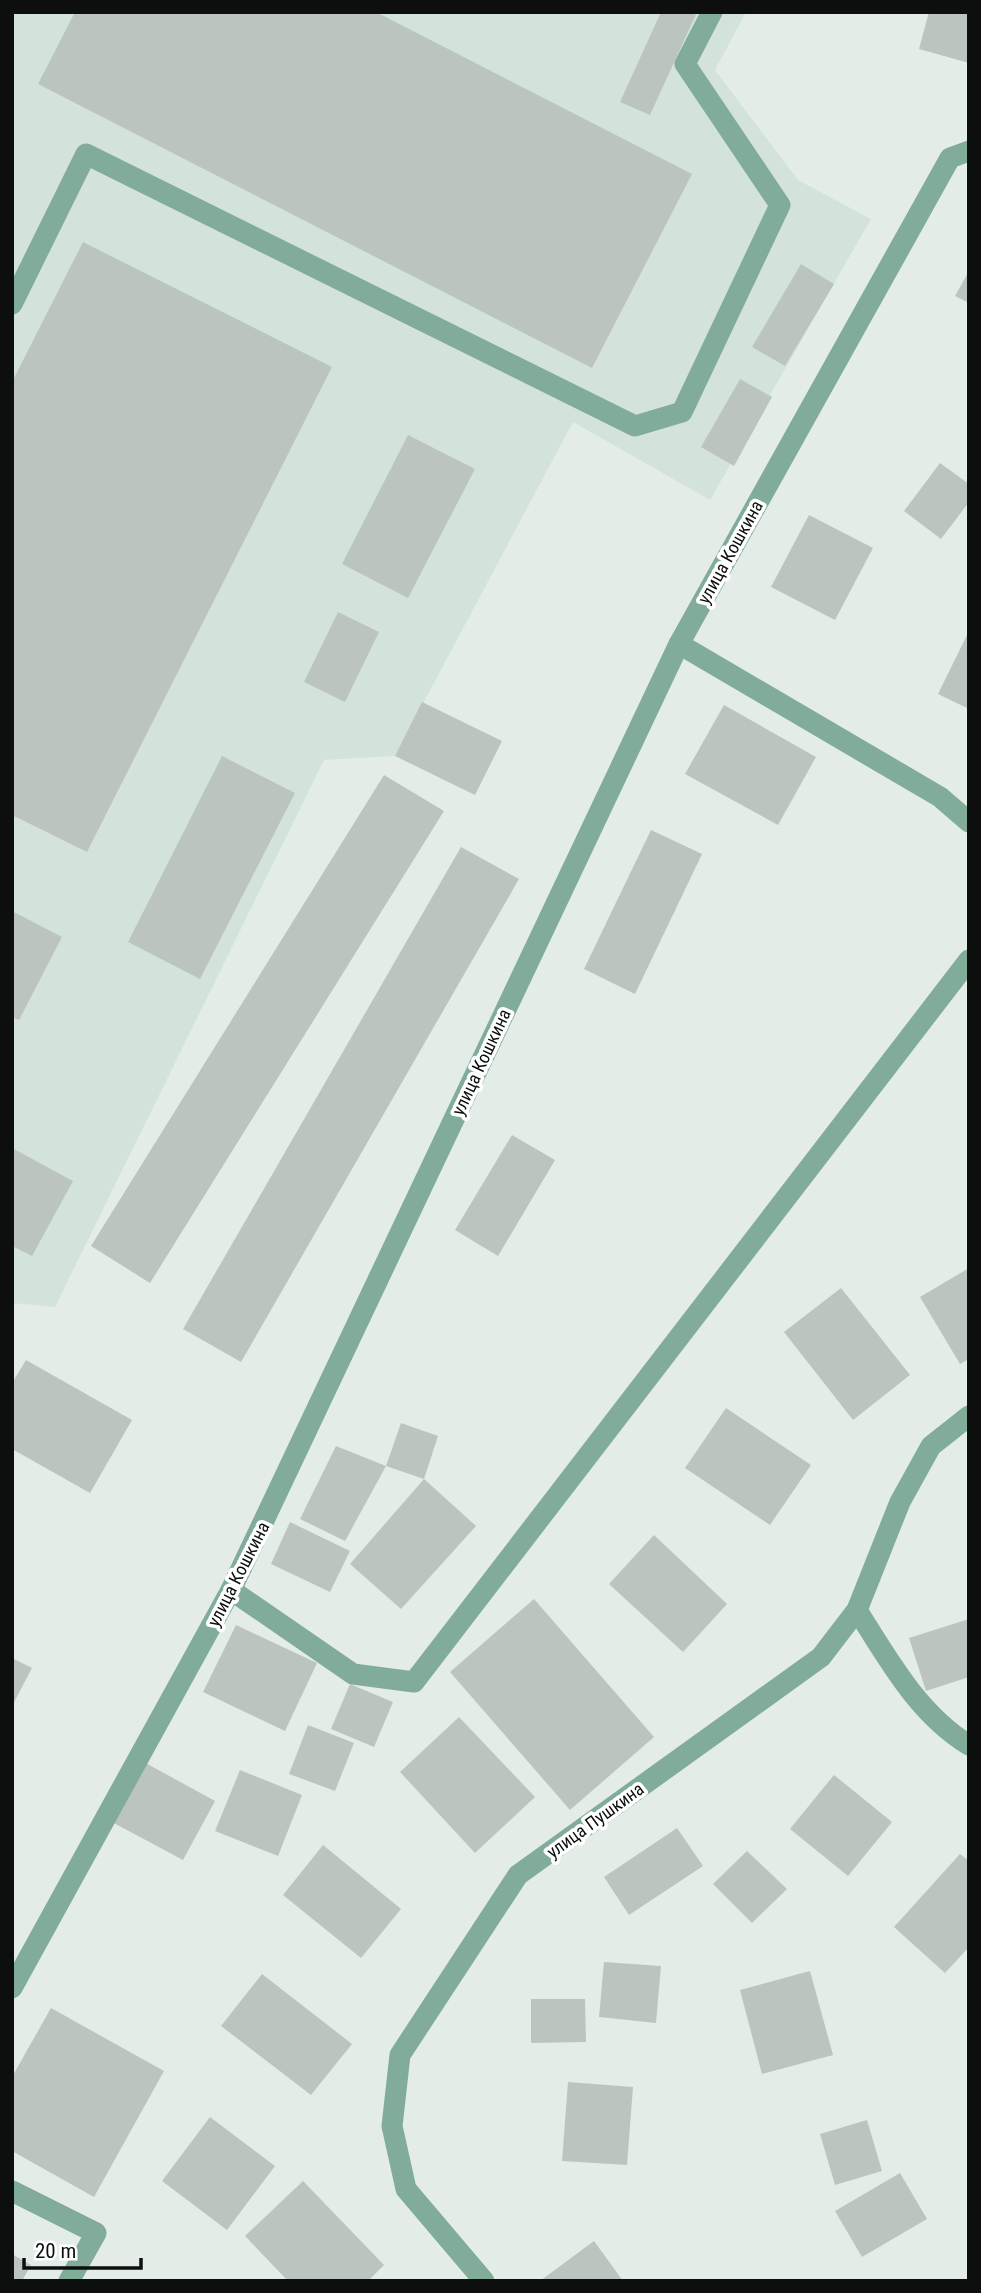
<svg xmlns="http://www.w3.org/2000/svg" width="981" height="2293" font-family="'Roboto Condensed',sans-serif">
	<rect width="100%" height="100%" fill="#e4ece8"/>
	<polygon fill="#d3e3dc" points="12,12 746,12 715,70 798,180 871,219 710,500 573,422 395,756 324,760 55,1307 12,1303"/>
	<g fill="#bcc4c0">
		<polygon points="75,12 376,12 692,174 592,368 38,84"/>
		<polygon points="661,12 697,12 650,115 620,102"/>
		<polygon points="929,12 969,12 969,63 919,49"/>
		<polygon points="83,242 332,367 87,852 12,815 12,382"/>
		<polygon points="801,264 834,284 785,366 752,347"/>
		<polygon points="969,271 969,303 955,296"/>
		<polygon points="740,379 772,397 734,466 701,447"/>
		<polygon points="408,435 475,469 408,598 342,564"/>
		<polygon points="940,463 969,484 969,502 941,539 904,511"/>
		<polygon points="809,515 873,548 835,620 771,587"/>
		<polygon points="338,612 379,632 345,702 304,682"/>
		<polygon points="969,631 969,709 938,694"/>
		<polygon points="422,702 502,741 475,795 395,756"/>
		<polygon points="724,705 816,757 778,825 685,774"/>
		<polygon points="222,756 295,793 200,979 128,942"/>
		<polygon points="384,775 444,811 150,1283 91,1246"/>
		<polygon points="651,830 702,854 635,994 584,969"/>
		<polygon points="461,847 519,879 241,1362 183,1329"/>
		<polygon points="12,911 62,937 19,1020 12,1017"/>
		<polygon points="512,1135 555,1160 498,1256 455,1230"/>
		<polygon points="12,1148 73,1181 32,1256 12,1246"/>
		<polygon points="969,1268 969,1359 960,1364 920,1297"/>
		<polygon points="841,1288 910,1375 853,1420 784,1332"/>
		<polygon points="26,1360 132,1420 90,1493 12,1449 12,1383"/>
		<polygon points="726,1408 811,1465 770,1525 685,1468"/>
		<polygon points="401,1423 438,1436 424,1479 386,1466"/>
		<polygon points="336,1446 386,1466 345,1541 300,1519"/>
		<polygon points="424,1479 476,1526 401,1609 350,1564"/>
		<polygon points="290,1522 350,1551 330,1592 271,1564"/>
		<polygon points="654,1535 727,1604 683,1652 609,1584"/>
		<polygon points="534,1599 654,1737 570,1810 450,1672"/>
		<polygon points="969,1619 969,1677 926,1691 909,1638"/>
		<polygon points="236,1625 317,1663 285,1731 203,1692"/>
		<polygon points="12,1658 32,1668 12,1706"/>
		<polygon points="350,1684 393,1702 374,1747 331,1729"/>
		<polygon points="459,1717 535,1797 475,1853 400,1772"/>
		<polygon points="308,1725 354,1743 335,1791 289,1774"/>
		<polygon points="142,1761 215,1801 183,1860 110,1821"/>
		<polygon points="240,1770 302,1795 278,1856 215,1831"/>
		<polygon points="834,1775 892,1822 848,1876 790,1829"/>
		<polygon points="677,1828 703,1866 629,1915 604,1877"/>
		<polygon points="323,1845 401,1909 361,1958 283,1895"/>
		<polygon points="747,1851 787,1889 752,1923 713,1884"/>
		<polygon points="960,1854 969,1861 969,1947 945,1973 894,1927"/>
		<polygon points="604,1962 661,1966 656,2023 599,2017"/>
		<polygon points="810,1971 833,2055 762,2074 740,1990"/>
		<polygon points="262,1974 352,2044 311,2095 221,2026"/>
		<polygon points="531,1999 585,1999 586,2042 531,2043"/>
		<polygon points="51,2008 164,2071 94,2197 12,2151 12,2077"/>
		<polygon points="568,2082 633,2087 627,2165 562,2161"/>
		<polygon points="210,2117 275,2166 227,2230 162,2181"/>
		<polygon points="867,2120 882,2171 835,2185 820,2134"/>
		<polygon points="900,2173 927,2219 862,2257 835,2211"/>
		<polygon points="303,2181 384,2265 368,2281 288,2281 245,2236"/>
		<polygon points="594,2241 623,2281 540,2281"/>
		<polygon points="12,2254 31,2265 22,2281 12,2281"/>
	</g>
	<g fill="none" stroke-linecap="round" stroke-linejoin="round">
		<g stroke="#81ac9a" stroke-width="21">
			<polyline points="12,304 86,154 635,426 682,412 780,205 685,64 712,12"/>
			<polyline points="679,644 940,797 969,822"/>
			<polyline points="231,1590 353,1674 414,1682 969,960"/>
			<path d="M 857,1610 C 888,1659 918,1714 969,1745"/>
			<polyline points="12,1988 231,1590 679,644 950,158 969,151"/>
			<polyline points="12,2191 96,2233 69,2281"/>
			<polyline points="484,2281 406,2189 392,2126 400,2055 518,1875 821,1657 857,1610 900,1502 931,1446 969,1416"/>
		</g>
	</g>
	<g text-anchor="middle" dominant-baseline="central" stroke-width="7" stroke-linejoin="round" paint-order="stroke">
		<g font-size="18" fill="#0c0f0e" stroke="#fff">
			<text transform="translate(730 552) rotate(-61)">улица Кошкина</text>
			<text transform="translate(481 1062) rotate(-65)">улица Кошкина</text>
			<text transform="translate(238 1574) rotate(-63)">улица Кошкина</text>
			<text transform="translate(595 1820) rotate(-36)">улица Пушкина</text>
		</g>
	</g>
	<rect width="981" height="2293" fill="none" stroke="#0c0f0e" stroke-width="28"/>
	<path d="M24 2258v10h117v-10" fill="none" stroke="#0c0f0e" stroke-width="3.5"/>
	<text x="35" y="2258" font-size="21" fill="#0c0f0e" stroke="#ffffff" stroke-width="5" paint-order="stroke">20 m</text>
</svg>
